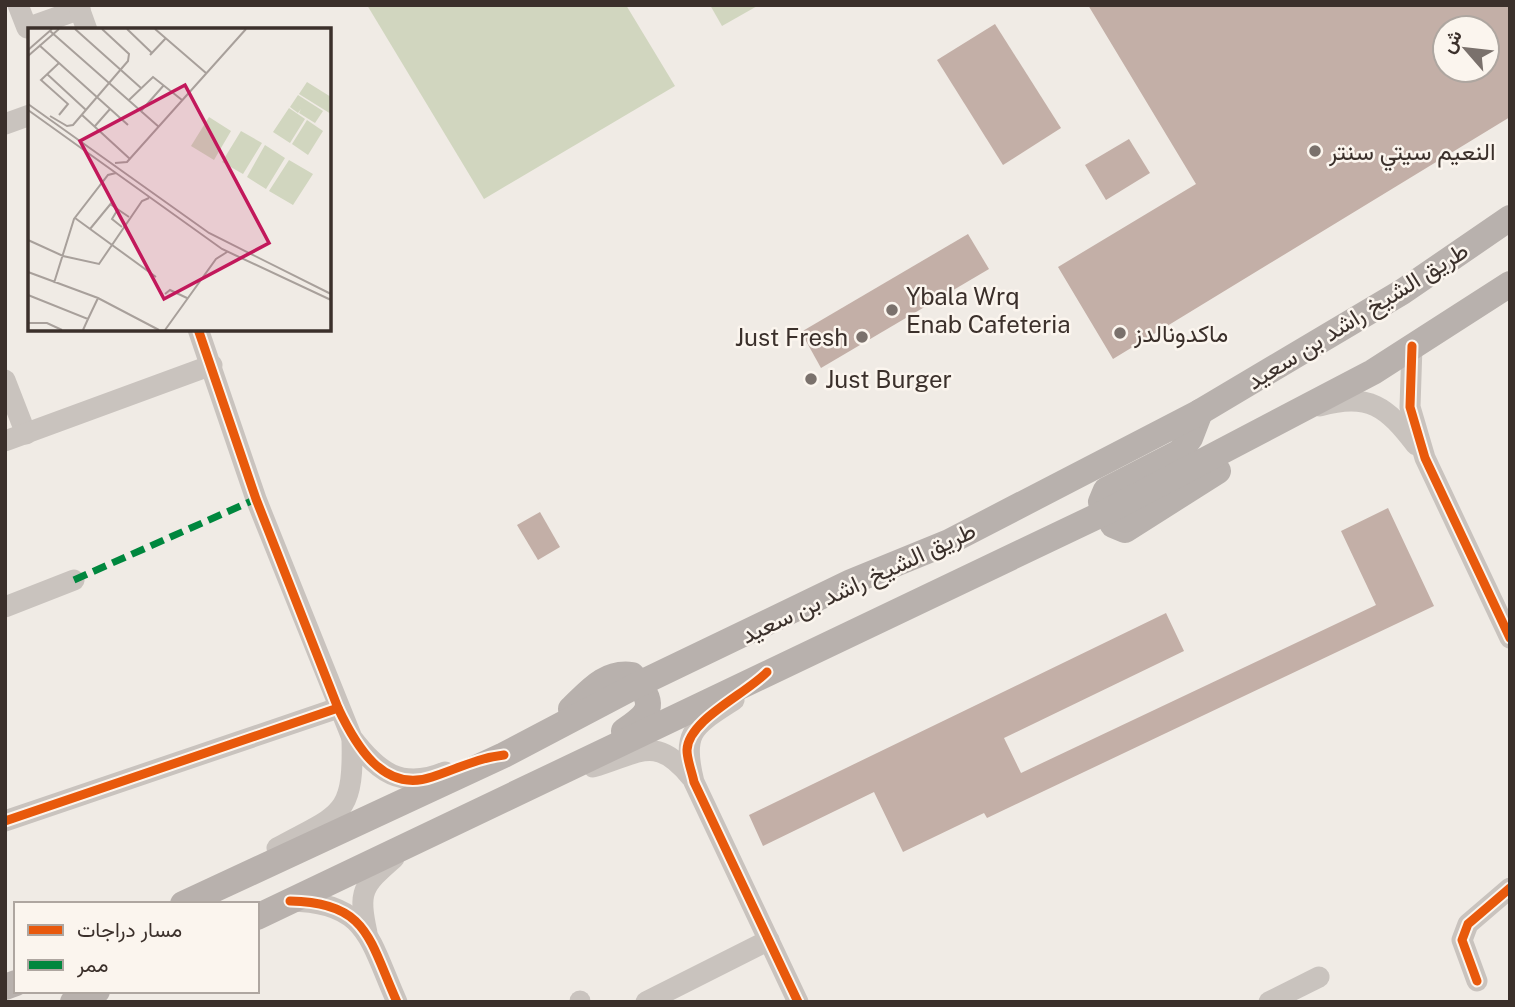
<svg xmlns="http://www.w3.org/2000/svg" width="1515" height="1007" font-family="'Public Sans',Vazirmatn,sans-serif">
	<rect width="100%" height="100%" fill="#f0ebe5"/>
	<g fill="#d1d6bf">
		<polygon points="367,5 626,5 675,86 484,199"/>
		<polygon points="710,5 759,5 722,26"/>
	</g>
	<g fill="#c3afa7" fill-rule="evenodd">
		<path d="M 1088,5 L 1510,5 L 1510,117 L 1113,359 L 1058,267 L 1196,184 ZM 1445,28 L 1487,28 L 1487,70 L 1445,70 Z"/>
		<polygon points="995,24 1061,128 1003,165 937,60"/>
		<polygon points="1129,139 1150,173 1106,200 1085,165"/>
		<polygon points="968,234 989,269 821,368 801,332"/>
		<polygon points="1388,508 1434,606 987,818 984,813 903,852 874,792 763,846 749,815 1166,613 1184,651 1004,738 1021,773 1376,605 1341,531"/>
		<polygon points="540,512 560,547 538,560 517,525"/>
	</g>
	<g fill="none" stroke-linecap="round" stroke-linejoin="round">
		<g stroke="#c9c3be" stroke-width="21">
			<polyline points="18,5 27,28 80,9"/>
			<polyline points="78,5 87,30"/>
			<polyline points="5,124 30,115"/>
			<path d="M 198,329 L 256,499 L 352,738 C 378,772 401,790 445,772"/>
			<polyline points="1412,346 1410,407 1425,458 1510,638"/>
			<polyline points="5,380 26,434"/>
			<path d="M 1320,406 C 1369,392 1387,407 1416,445"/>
			<polyline points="5,441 212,365"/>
			<polyline points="5,607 74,580"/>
			<path d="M 734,700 C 694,726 681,731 694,782 L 798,1002"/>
			<path d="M 593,767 C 639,754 655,733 691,777"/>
			<polyline points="5,821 338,708"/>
			<path d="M 277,848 C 340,813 354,818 352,740"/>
			<path d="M 290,901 C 368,902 369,940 397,1002"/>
			<path d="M 367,933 C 358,891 362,886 394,858"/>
			<polyline points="1477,981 1462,940 1468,924 1510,888"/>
			<polyline points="580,1001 580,1002"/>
			<polyline points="646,1002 769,940"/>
			<polyline points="1269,1002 1319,977"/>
		</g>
		<g stroke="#b8b1ad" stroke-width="26">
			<polyline points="1200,412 1190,438 1180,452 1106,490 1101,502 1113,525 1125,530 1218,471"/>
			<path d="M 571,709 C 589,692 605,671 632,675 C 655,704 654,711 624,731"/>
			<polyline points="183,904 504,755 639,684 851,582 949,542 1200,412 1402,292 1510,218"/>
			<polyline points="257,917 1106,512 1373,372 1510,284"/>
			<polyline points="5,987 16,983"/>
			<polyline points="73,1002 97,991"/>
		</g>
		<polyline stroke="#00873e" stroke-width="7" stroke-dasharray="14 7" stroke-linecap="butt" points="74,580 256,499"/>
		<g stroke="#fbf5ee" stroke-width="13">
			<g id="cycleway">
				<path d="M 198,329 L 256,499 L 338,708 C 355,744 383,794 432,777 C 457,769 477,758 504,755"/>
				<polyline points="1412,346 1410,407 1425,458 1510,638"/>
				<path d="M 767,672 C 746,694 688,720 687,750 C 687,760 692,772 694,782 L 798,1002"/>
				<polyline points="5,821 338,708"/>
				<path d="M 290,901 C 368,902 369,940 397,1002"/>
				<polyline points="1477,981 1462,940 1468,924 1510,888"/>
			</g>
		</g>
		<use href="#cycleway" stroke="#e8590c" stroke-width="9"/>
	</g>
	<g fill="#7a716c" stroke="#fbf5ee" stroke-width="2.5">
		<circle cx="1315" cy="151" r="7"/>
		<circle cx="892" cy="310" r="7"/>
		<circle cx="1120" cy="333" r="7"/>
		<circle cx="862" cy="337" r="7"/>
		<circle cx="811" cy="379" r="7"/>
	</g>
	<g text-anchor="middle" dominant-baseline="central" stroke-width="5" stroke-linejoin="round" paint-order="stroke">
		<g font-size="24" fill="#3b302b" stroke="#fbf5ee" text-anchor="start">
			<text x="1329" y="151">النعيم سيتي سنتر</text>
			<text x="906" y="296">Ybala Wrq<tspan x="906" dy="28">Enab Cafeteria</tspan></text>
			<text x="1134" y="333">ماكدونالدز</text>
			<text x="848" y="337" text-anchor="end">Just Fresh</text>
			<text x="825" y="379">Just Burger</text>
		</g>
		<g font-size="24" fill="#3b302b" stroke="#fbf5ee">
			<text transform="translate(1357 315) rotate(-32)">طريق الشيخ راشد بن سعيد</text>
			<text transform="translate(858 582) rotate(-25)">طريق الشيخ راشد بن سعيد</text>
		</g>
	</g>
	<g transform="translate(28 28)">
		<rect width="303" height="303" fill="#f0ebe5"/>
		<path d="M 279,54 L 303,69 L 303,86 L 271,66 ZM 270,67 L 295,83 L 287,95 L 271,85 L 273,81 L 270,85 L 262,79 ZM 261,80 L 277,91 L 262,115 L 245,104 ZM 181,89 L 203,103 L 186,132 L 163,118 ZM 279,92 L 295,103 L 280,127 L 264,116 ZM 213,103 L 234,115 L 215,146 L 194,134 ZM 237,117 L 257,130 L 238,161 L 219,149 ZM 261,132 L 285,146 L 265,177 L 241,163 Z" fill="#d1d6bf"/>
		<path fill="none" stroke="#a8a09b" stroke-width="2" d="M 47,1 L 113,60M 99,1 L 124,25M 127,1 L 178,45M 22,3 L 131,99M 11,17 L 100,97M 0,22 L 24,1M 122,27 L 138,10M 0,28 L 31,1M 31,35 L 13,52 L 40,76 L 31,87M 19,46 L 58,82M 101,72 L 125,49 L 154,72M 0,76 L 181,205 L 303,266M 0,82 L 194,221 L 303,272M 113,83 L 136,57M 54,87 L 102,131M 22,88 L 39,98 L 45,97 L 100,33 L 101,26 L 74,1M 67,98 L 82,81M 87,135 L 99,134 L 218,1M 82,176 L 101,189M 90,181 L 84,191 L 94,199M 47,190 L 128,249M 62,201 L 85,173M 0,212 L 35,228 L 71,236 L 114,173 L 121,170M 0,244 L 70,270 L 131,302M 26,255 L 46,191 L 80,147 L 88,145M 137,266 L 142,262 L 159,270M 0,267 L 60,291 L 55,302M 60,291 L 70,270M 0,295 L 19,295 L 34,302M 137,302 L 188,231 L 199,224"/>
		<path fill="#c2185b" fill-opacity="0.15" stroke="#c2185b" stroke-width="3.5" d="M 157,57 L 241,215 L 136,271 L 52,113 Z"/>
		<rect width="303" height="303" fill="none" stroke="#3b302b" stroke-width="3.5"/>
	</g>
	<rect width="1515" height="1007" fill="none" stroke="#3b302b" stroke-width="14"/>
	<rect x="14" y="902" width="245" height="91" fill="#fbf5ee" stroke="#aea6a0" stroke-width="2"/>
	<rect x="28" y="925" width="35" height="10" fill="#e8590c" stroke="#aea6a0" stroke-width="2"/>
	<text x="77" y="937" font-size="21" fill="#3b302b">مسار دراجات</text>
	<rect x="28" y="960" width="35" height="10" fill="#00873e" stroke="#aea6a0" stroke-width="2"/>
	<text x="77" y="972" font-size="21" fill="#3b302b">ممر</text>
	<g transform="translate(1466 49) rotate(298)"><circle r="33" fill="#fbf5ee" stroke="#aea6a0" stroke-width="2"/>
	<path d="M0-5L12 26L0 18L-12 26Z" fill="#7a716c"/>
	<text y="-10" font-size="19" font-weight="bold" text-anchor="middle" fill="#3b302b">ش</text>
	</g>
</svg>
